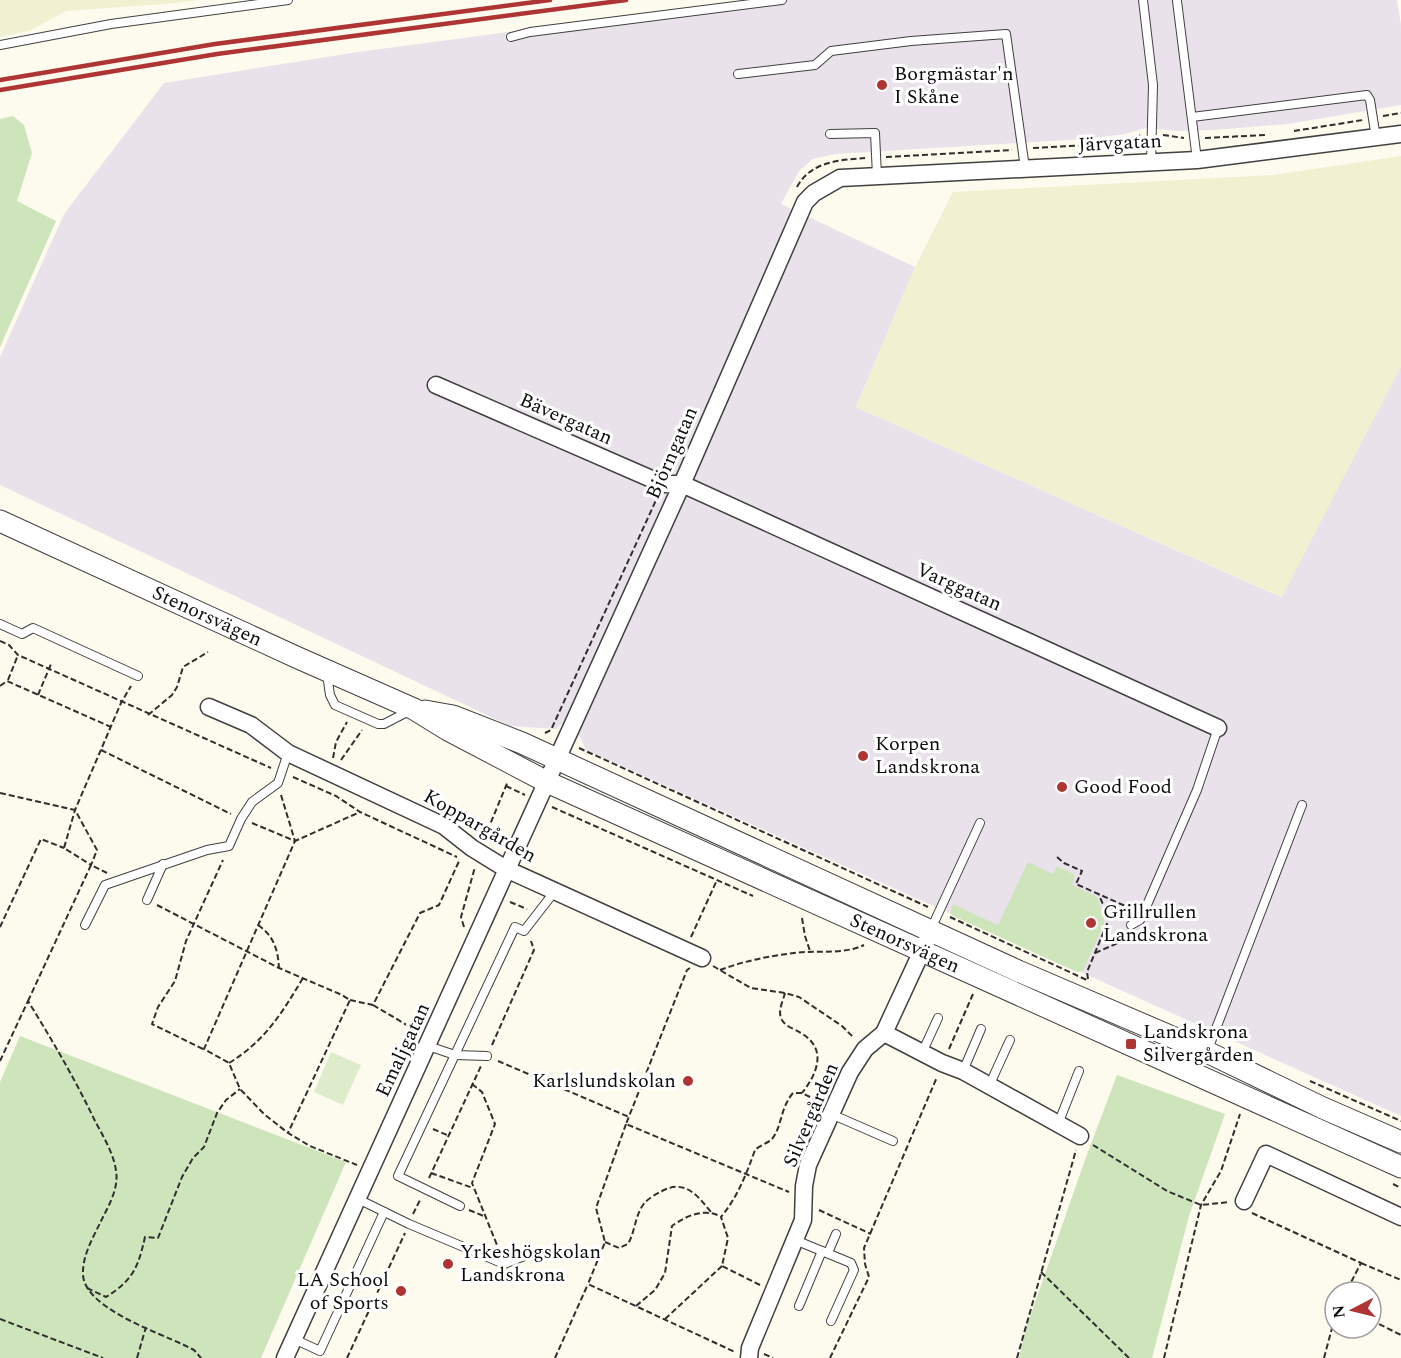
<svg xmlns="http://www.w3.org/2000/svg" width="1401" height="1358" font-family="Spectral,serif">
	<rect width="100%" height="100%" fill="#fdfbee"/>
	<polygon fill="#eae2eb" points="748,0 1397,0 1401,25 1401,105 1288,124 1214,130 1178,131 1146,128 1125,134 1085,139 835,154 813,159 799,171 781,204 915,267 856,407 1281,597 1401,366 1401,1116 586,750 580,737 562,724 556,729 510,726 0,485 0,357 64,214 164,83 358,52"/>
	<g fill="#f1f0d1">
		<polygon points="0,0 200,0 165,4 66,11 29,31 0,37"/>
		<polygon points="1401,156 1401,366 1282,597 856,407 915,267 953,192 1273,175"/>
	</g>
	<g fill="#cee4bb">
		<polygon points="13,116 24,125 32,153 17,201 56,221 0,347 0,119"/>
		<polygon points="1028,862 1053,874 1057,866 1075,875 1072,885 1097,897 1104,915 1104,924 1083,971 1077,972 953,916 950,913 953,904 998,925"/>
		<polygon points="20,1036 346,1162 261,1358 0,1358 0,1082"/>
		<polygon points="1117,1075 1225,1114 1189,1216 1152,1358 1019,1358 1025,1331 1085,1160"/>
	</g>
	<polygon fill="#dfeccc" points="331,1052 361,1065 343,1105 314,1092"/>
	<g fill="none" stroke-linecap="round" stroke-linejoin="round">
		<g stroke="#404040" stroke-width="10">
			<g id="service">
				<polyline points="1143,0 1153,85 1151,163"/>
				<polyline points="1177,1 1197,160"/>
				<polyline points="511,37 530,32 782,0"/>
				<polyline points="0,45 111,24 288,0"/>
				<polyline points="738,74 815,65 831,51 911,41 1006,34 1025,168"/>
				<polyline points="1192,117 1367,95 1370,100 1376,138"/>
				<polyline points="830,134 875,133 877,176"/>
				<polyline points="0,624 22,634 33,628 138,676"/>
				<polyline points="327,674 330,695 335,705 378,724 384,724 411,710"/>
				<polyline points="147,900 163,864"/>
				<polyline points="85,925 105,885 207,850 229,846 241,819 252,802 278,783 288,753"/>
				<polyline points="1131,925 1140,920 1143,914 1197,790 1218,728"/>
				<polyline points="931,929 980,823"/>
				<polyline points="428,1046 455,1055 487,1056"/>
				<polyline points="1207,1052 1302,805"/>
				<polyline points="922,1053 938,1018"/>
				<polyline points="963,1071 981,1029"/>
				<polyline points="989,1086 1010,1040"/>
				<polyline points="831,1114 893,1141"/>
				<polyline points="1058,1124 1079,1071"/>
				<polyline points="358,1199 409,1224 504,1264 532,1253"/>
				<polyline points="460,1206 398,1176 515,927 524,931 555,891"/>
				<polyline points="795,1240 851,1263 854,1270 831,1321"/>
				<polyline points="828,1253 836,1234"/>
				<polyline points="799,1306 822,1251"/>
				<polyline points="294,1339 320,1351 384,1212"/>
			</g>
		</g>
		<g stroke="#404040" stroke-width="19">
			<g id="minor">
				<polyline points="436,385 663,484 682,484 1218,728"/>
				<polyline points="209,707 251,725 288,753 444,826 472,848 506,869 702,958"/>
				<polyline points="884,1033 942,1063 963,1071 1080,1136"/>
				<polyline points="1244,1201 1266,1154 1401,1217"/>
				<polyline points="285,1358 682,484 805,202 814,193 840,178 1197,160 1401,134"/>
				<polyline points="749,1358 750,1348 803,1220 804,1186 808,1165 850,1072 865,1049 884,1033 927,940"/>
			</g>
		</g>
		<g stroke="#404040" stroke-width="23">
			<g id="tertiary">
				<path id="s1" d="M 0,521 L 296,657 L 414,709 L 448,730 L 547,782 L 1401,1167"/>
				<polyline points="425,711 453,716 522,743 1018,971 1207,1052 1323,1108 1401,1142"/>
			</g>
		</g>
		<g stroke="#2f2f2f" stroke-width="2" stroke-dasharray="6 3" stroke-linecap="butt">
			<polyline points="1383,116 1401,113"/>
			<polyline points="1294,131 1363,120"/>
			<polyline points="1163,135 1184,138"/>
			<polyline points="1205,138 1265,135"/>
			<polyline points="1033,148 1106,144 1123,142 1140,135"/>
			<polyline points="886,157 1012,150"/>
			<path d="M 797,187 C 811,161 840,160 865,158"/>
			<polyline points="670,468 677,454"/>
			<polyline points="0,641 9,645 18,655 271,768"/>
			<polyline points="8,680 18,655"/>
			<polyline points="0,686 7,681 111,727"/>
			<polyline points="38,695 51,664"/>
			<polyline points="148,715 172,695 177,687 183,667 208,652"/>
			<polyline points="545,733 551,730 657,498"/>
			<polyline points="579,748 928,907"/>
			<polyline points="101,750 231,814"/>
			<polyline points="333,758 336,742 347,722"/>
			<polyline points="341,760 362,730"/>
			<polyline points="293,777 336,796 360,812 457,857"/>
			<polyline points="506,786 525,795"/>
			<polyline points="0,793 75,810 97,850 91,865 64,848 75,810 121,703 131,686"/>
			<polyline points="281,795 295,841 204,1049 229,1063 240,1089 264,1114 288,1133 310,1146 357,1165"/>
			<polyline points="552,807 753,896"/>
			<polyline points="252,823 295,841 360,812"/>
			<polyline points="484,839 508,781"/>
			<polyline points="1057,857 1064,863 1082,871 1076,884 1132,909"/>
			<polyline points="510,902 527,909"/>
			<polyline points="157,905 279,968 342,995 350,1000 288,1133"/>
			<polyline points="950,917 1089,981"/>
			<polyline points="802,918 805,936 810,951"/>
			<polyline points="1109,919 1115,903"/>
			<path d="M 258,925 C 274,936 278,950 279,968"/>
			<polyline points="0,927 41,839 64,848"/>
			<polyline points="464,927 461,917 475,867"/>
			<polyline points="691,937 717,880"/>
			<polyline points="1095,953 1125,940 1127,934"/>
			<polyline points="713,966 751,988 785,993 799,997 842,1026 854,1038"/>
			<polyline points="690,968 687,970 626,1124 789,1192"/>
			<path d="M 720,970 C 744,961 769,956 794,953 C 817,950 843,955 864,945"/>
			<polyline points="1088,979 1087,972 1109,919 1099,895"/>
			<path d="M 785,993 C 783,1001 777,1012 782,1020 C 786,1027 795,1029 801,1033 C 828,1049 817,1074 802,1093"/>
			<polyline points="350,1000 373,1005 420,913 439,905 460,859"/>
			<polyline points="28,1001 91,865 107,873"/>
			<polyline points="373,1005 417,1031"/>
			<polyline points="492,1045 534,950 531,941"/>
			<polyline points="203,1049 152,1024 158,1007 175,981 186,941 223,860"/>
			<polyline points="949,1049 973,994"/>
			<path d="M 0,1061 L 28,1001 C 52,1040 75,1079 95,1121 C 103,1136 114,1154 116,1171 C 119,1188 109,1205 102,1219 C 94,1236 82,1255 83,1275 C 85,1308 157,1332 184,1345 L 194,1350 L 201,1358"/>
			<polyline points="498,1061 629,1117"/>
			<path d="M 229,1063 C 265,1041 282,1013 303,978"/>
			<polyline points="1310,1081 1401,1121"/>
			<polyline points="472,1084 482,1092 495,1124 472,1183 499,1250"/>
			<polyline points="626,1124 596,1208 605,1242 588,1284 735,1352"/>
			<polyline points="433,1129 447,1135"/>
			<polyline points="1093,1145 1167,1191 1201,1205 1230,1202"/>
			<polyline points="431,1173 473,1188"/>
			<polyline points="429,1178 481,1066"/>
			<polyline points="1393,1184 1401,1188"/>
			<polyline points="469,1210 486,1217"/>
			<polyline points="819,1210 871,1234"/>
			<polyline points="1252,1213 1361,1263 1346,1292"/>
			<polyline points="413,1214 420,1200"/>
			<path d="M 605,1242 L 619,1248 L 628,1244 C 635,1232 635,1216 643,1205 C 647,1199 656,1194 662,1191 C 685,1179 697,1195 711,1212"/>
			<polyline points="1361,1263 1401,1280"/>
			<polyline points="1041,1272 1129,1358"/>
			<path d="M 760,1285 L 722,1266 L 728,1238 L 721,1217 C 738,1196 746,1175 755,1150 C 759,1146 768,1143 772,1139 C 782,1127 780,1108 793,1093 L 802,1093 L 820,1102"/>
			<path d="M 87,1288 L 106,1297 C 133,1280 138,1268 145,1237 L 158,1238 L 182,1177 L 193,1158 L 204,1147 L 217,1113 L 226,1100 L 240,1089"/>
			<path d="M 636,1306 L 655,1290 L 665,1273 L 672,1226 C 686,1216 703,1208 720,1216"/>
			<polyline points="0,1319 103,1358"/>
			<polyline points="665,1319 722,1266"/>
			<polyline points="1371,1320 1401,1335"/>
			<polyline points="764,1354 773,1358"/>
			<polyline points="137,1358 146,1327"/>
			<polyline points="347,1358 405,1233"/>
			<polyline points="555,1358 588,1284"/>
			<polyline points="830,1358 869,1277 865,1264 864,1248 937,1077"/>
			<polyline points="1017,1358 1076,1150"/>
			<polyline points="1164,1358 1201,1205 1221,1171 1240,1114"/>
			<polyline points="1324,1358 1335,1317"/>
		</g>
		<use href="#service" stroke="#fff" stroke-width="8"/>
		<use href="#minor" stroke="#fff" stroke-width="16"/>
		<use href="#tertiary" stroke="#fff" stroke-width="21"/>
		<g stroke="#ae3534" stroke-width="4.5">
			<polyline points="0,80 215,44 550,0"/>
			<polyline points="0,90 217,54 626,0"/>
		</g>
	</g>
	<g fill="#ae3534" stroke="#fff" stroke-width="2">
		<circle cx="882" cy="85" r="6"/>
		<circle cx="863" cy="756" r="6"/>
		<circle cx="1062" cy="787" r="6"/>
		<circle cx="1091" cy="923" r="6"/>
		<rect x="1125" y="1038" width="12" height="12" rx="3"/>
		<circle cx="688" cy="1081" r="6"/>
		<circle cx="448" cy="1264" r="6"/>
		<circle cx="401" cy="1291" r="6"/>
	</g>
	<g text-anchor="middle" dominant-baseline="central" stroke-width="6" stroke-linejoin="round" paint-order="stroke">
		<g font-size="20" fill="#0d0d0d" stroke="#fff" text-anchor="start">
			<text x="894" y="74">Borgmästar'n<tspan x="894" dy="23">I Skåne</tspan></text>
			<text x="875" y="744">Korpen<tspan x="875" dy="23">Landskrona</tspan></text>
			<text x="1074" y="787">Good Food</text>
			<text x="1103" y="912">Grillrullen<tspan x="1103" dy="23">Landskrona</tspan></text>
			<text x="1143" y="1032">Landskrona<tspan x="1143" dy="23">Silvergården</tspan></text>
			<text x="676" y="1081" text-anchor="end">Karlslundskolan</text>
			<text x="460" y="1252">Yrkeshögskolan<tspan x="460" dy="23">Landskrona</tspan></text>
			<text x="389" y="1280" text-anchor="end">LA School<tspan x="389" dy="23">of Sports</tspan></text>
		</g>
		<g font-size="20" fill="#0d0d0d" stroke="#fff">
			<text transform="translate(1120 143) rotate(-3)">Järvgatan</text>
			<text transform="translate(566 419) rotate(24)">Bävergatan</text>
			<text transform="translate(672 453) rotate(-66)">Björngatan</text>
			<text transform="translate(959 587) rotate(24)">Varggatan</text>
			<text stroke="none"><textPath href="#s1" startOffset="228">Stenorsvägen</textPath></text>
			<text transform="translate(480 826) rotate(30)">Koppargården</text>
			<text stroke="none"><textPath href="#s1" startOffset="999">Stenorsvägen</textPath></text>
			<text transform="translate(403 1050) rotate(-65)">Emaljgatan</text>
			<text transform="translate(811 1115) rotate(-67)">Silvergården</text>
		</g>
	</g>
	<g transform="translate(1353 1310) rotate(263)"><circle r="28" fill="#ffffff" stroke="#9e9e9e" stroke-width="1.5"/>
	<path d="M0-4.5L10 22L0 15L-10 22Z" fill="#ae3534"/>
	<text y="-9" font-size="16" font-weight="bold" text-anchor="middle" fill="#0d0d0d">N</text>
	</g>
</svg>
